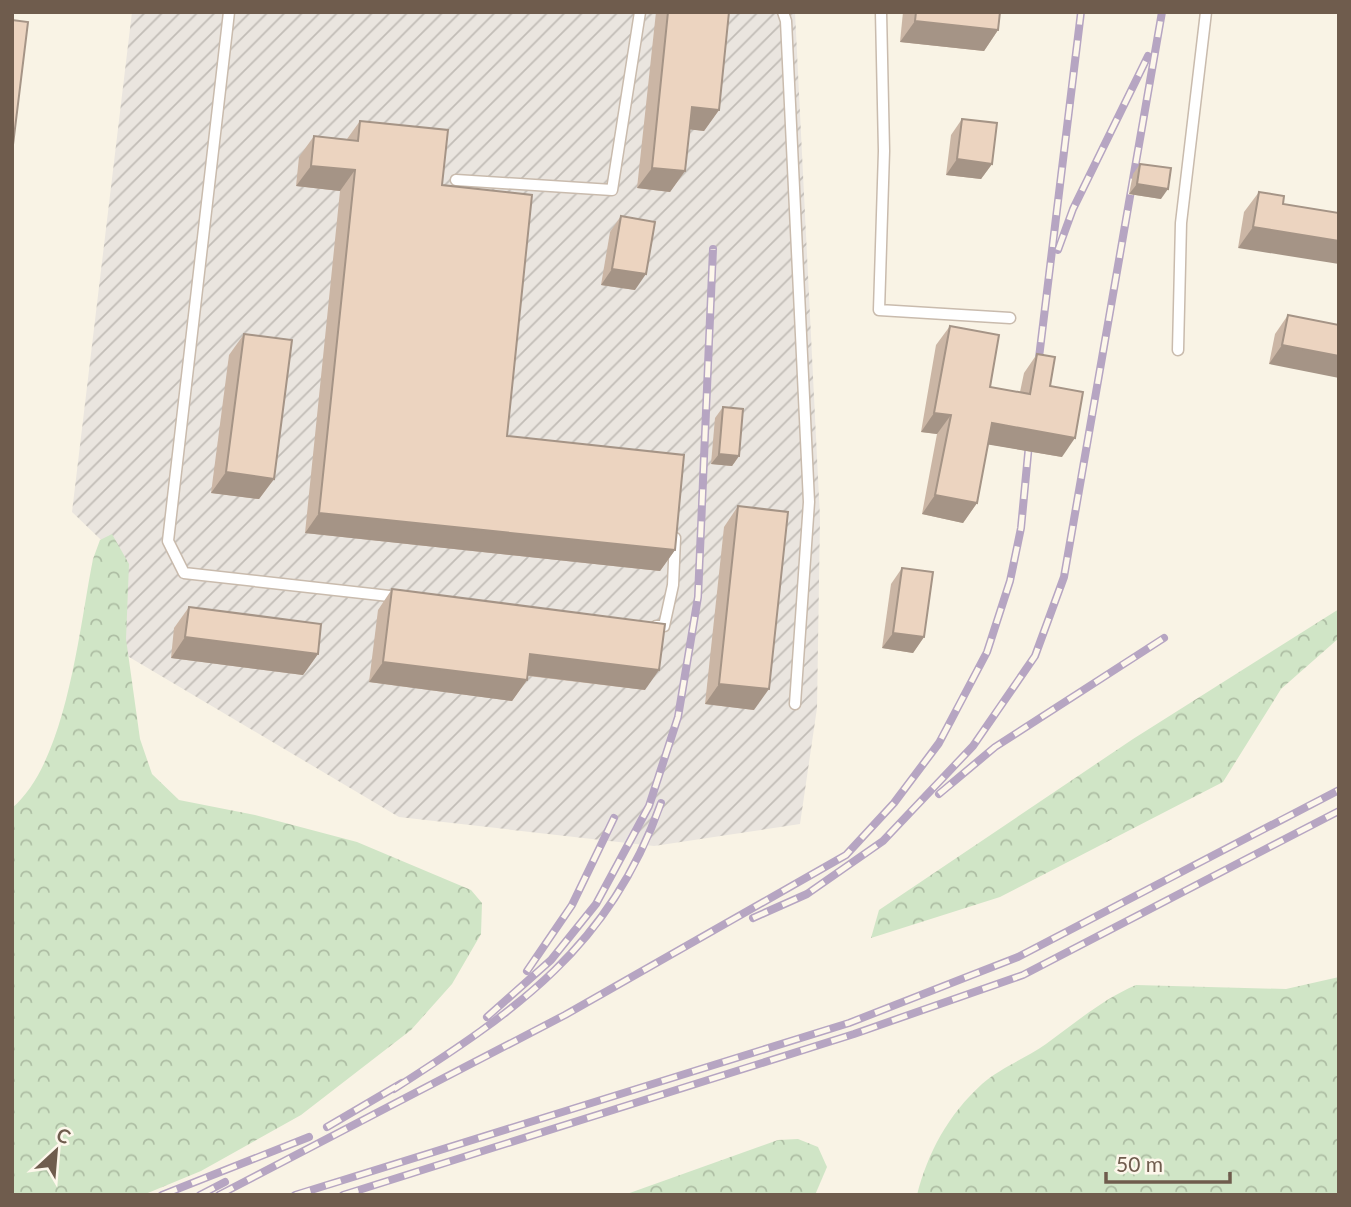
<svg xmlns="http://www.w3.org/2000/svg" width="1351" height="1207" font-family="Lato,sans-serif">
	<defs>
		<pattern id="industrial-furrows" width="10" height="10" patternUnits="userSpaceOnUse" patternTransform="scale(1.75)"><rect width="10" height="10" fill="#eae5df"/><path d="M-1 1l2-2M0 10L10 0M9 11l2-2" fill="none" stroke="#c2bdb7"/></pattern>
		<pattern id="forest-crowns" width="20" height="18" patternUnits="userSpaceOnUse" patternTransform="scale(1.75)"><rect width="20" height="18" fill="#d0e5c6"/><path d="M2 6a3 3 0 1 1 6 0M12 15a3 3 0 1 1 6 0" fill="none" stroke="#adbda3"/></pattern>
	</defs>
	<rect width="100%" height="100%" fill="#f9f3e5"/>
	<polygon fill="url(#industrial-furrows)" points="132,12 795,12 820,518 817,708 800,824 654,846 399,817 119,651 123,561 72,512"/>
	<g fill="url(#forest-crowns)">
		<path d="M 112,534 L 129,564 L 126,639 L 140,739 L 152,774 L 179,800 L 255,815 L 357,842 L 471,890 L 482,903 L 481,934 L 452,984 L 411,1030 L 301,1115 L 201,1171 L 143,1195 L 12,1195 L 12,808 C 67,762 79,628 93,559 L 100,540 Z"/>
		<polygon points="1339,609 1339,638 1281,689 1223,782 1000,897 871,938 879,910 1133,739"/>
		<path d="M 1339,977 L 1339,1195 L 917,1195 C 928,1152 948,1115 982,1084 C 1000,1068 1026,1058 1046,1044 C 1075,1023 1103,999 1136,985 L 1286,989 Z"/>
		<polygon points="798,1139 818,1147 827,1167 815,1195 624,1195 778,1140"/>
	</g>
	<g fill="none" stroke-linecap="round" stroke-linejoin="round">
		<g stroke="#c9bbad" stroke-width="13">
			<g id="service">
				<polyline points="229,12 168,541 184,573 398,597"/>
				<polyline points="783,12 786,21 809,502 795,704"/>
				<polyline points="881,12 884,151 879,310 1010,318"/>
				<polyline points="456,180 612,190 640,12"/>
				<polyline points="1178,350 1181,223 1206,12"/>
				<polyline points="656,626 664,626 673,585 675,538"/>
			</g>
		</g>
		<use href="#service" stroke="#fff" stroke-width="10"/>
		<g stroke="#b6a5c2" stroke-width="8">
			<g id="rail">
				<polyline points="1058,250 1073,209 1148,56"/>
				<polyline points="1037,374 1081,12"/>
				<polyline points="939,794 995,747 1164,638"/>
				<polyline points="753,918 807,894 883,841 973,746 1035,656 1064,577 1162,12"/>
				<polyline points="527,971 572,905 614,818"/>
				<polyline points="487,1017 551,960 596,904 649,806 678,717 698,597 713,249"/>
				<path d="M 394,1089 C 517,1010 609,948 661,803"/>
				<polyline points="327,1127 402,1083"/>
				<polyline points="162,1195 309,1137"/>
				<polyline points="200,1195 225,1182"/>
				<polyline points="219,1195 565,1015 846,855 894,803 939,743 987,652 1010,581 1021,528 1030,433"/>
				<polyline points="295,1195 849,1023 1018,957 1339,790"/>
				<polyline points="343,1195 854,1034 1023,975 1339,811"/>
			</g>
		</g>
		<use href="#rail" stroke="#fdf7eb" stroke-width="5" stroke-dasharray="16" stroke-linecap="butt"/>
	</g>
	<g fill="#cbb6a5">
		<polygon points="656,12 729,12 719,110 704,131 690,129 685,171 670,192 637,188"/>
		<polygon points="903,12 1000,12 998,30 984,51 900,42"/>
		<polygon points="962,119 992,164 981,179 946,175 951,135"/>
		<polygon points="360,121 442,185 507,436 675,550 660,571 305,533 340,191 296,186 299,157 314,136 347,139"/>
		<polygon points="1140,164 1161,199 1129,194 1133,174"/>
		<polygon points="1259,192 1284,196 1238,248 1244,212"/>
		<polygon points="621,216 635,290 601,285 610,232"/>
		<polygon points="1288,315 1339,325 1269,364 1275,334"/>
		<polygon points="950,326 990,387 1020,392 1024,373 1037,354 1050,386 1062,457 988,444 977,503 963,523 922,514 937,434 921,432 936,345"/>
		<polygon points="244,334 274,479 259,499 211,493 229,355"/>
		<polygon points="723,407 739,456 732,466 711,464 715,418"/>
		<polygon points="738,506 754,710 705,704 724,527"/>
		<polygon points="902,568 924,637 913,653 882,648 891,584"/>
		<polygon points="392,589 645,690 528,676 527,680 512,701 369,682 378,610"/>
		<polygon points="189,607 318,654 303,675 171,658 174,628"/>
	</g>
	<g fill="#a59486">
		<polygon points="915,21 998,30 984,51 900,42"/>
		<polygon points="692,107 719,110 704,131 677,128"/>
		<polygon points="957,159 992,164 981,179 946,175"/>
		<polygon points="311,166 355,170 340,191 296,186"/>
		<polygon points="652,168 685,171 670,192 637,188"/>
		<polygon points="1137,184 1168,189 1161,199 1129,194"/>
		<polygon points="1253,227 1339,241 1339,264 1238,248"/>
		<polygon points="612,269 646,274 635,290 601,285"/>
		<polygon points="1282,345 1339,356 1339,378 1269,364"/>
		<polygon points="934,413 951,415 937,434 921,432"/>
		<polygon points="992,423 1075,438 1062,457 979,443"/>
		<polygon points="719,454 739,456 732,466 711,464"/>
		<polygon points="226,472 274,479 259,499 211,493"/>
		<polygon points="935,495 977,503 963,523 922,514"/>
		<polygon points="319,513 675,550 660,571 305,533"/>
		<polygon points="893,633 924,637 913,653 882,648"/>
		<polygon points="185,637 318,654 303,675 171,658"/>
		<polygon points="530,654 659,670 645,690 516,674"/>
		<polygon points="383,662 527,680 512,701 369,682"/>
		<polygon points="719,684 769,689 754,710 705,704"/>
	</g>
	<g fill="#ecd4c0" stroke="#a59486" stroke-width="2">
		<polygon points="668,12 729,12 719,110 692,107 685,171 652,168"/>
		<polygon points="916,12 1000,12 998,30 915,21"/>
		<polygon points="12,20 28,22 12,153"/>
		<polygon points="962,119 997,123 992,164 957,159"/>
		<polygon points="360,121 448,130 442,185 532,195 507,436 684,455 675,550 319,513 355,170 311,166 314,136 358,141"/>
		<polygon points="1140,164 1171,168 1168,189 1137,184"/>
		<polygon points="1259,192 1284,196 1283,204 1339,213 1339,241 1253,227"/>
		<polygon points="621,216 655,222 646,274 612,269"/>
		<polygon points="1288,315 1339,325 1339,356 1282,345"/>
		<polygon points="950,326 999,335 990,387 1030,394 1037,354 1055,357 1050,386 1083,392 1075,438 992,423 977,503 935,495 951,415 934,413"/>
		<polygon points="244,334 292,340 274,479 226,472"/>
		<polygon points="723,407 743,409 739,456 719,454"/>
		<polygon points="738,506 788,512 769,689 719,684"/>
		<polygon points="902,568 933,572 924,637 893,633"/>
		<polygon points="392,589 665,624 659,670 530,654 527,680 383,662"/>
		<polygon points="189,607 321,624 318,654 185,637"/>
	</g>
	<rect width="1351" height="1207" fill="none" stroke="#6f5c4d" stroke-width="28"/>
	<g transform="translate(56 1151) rotate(26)" stroke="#fdf7eb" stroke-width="5" paint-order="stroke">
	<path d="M0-5L12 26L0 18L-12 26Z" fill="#6f5c4d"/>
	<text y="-10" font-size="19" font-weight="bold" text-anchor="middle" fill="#6f5c4d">С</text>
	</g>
	<path d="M1106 1172v10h124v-10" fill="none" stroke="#6f5c4d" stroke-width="3.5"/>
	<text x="1116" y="1172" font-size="21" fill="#6f5c4d" stroke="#fdf7eb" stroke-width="5" paint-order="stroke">50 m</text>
</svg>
